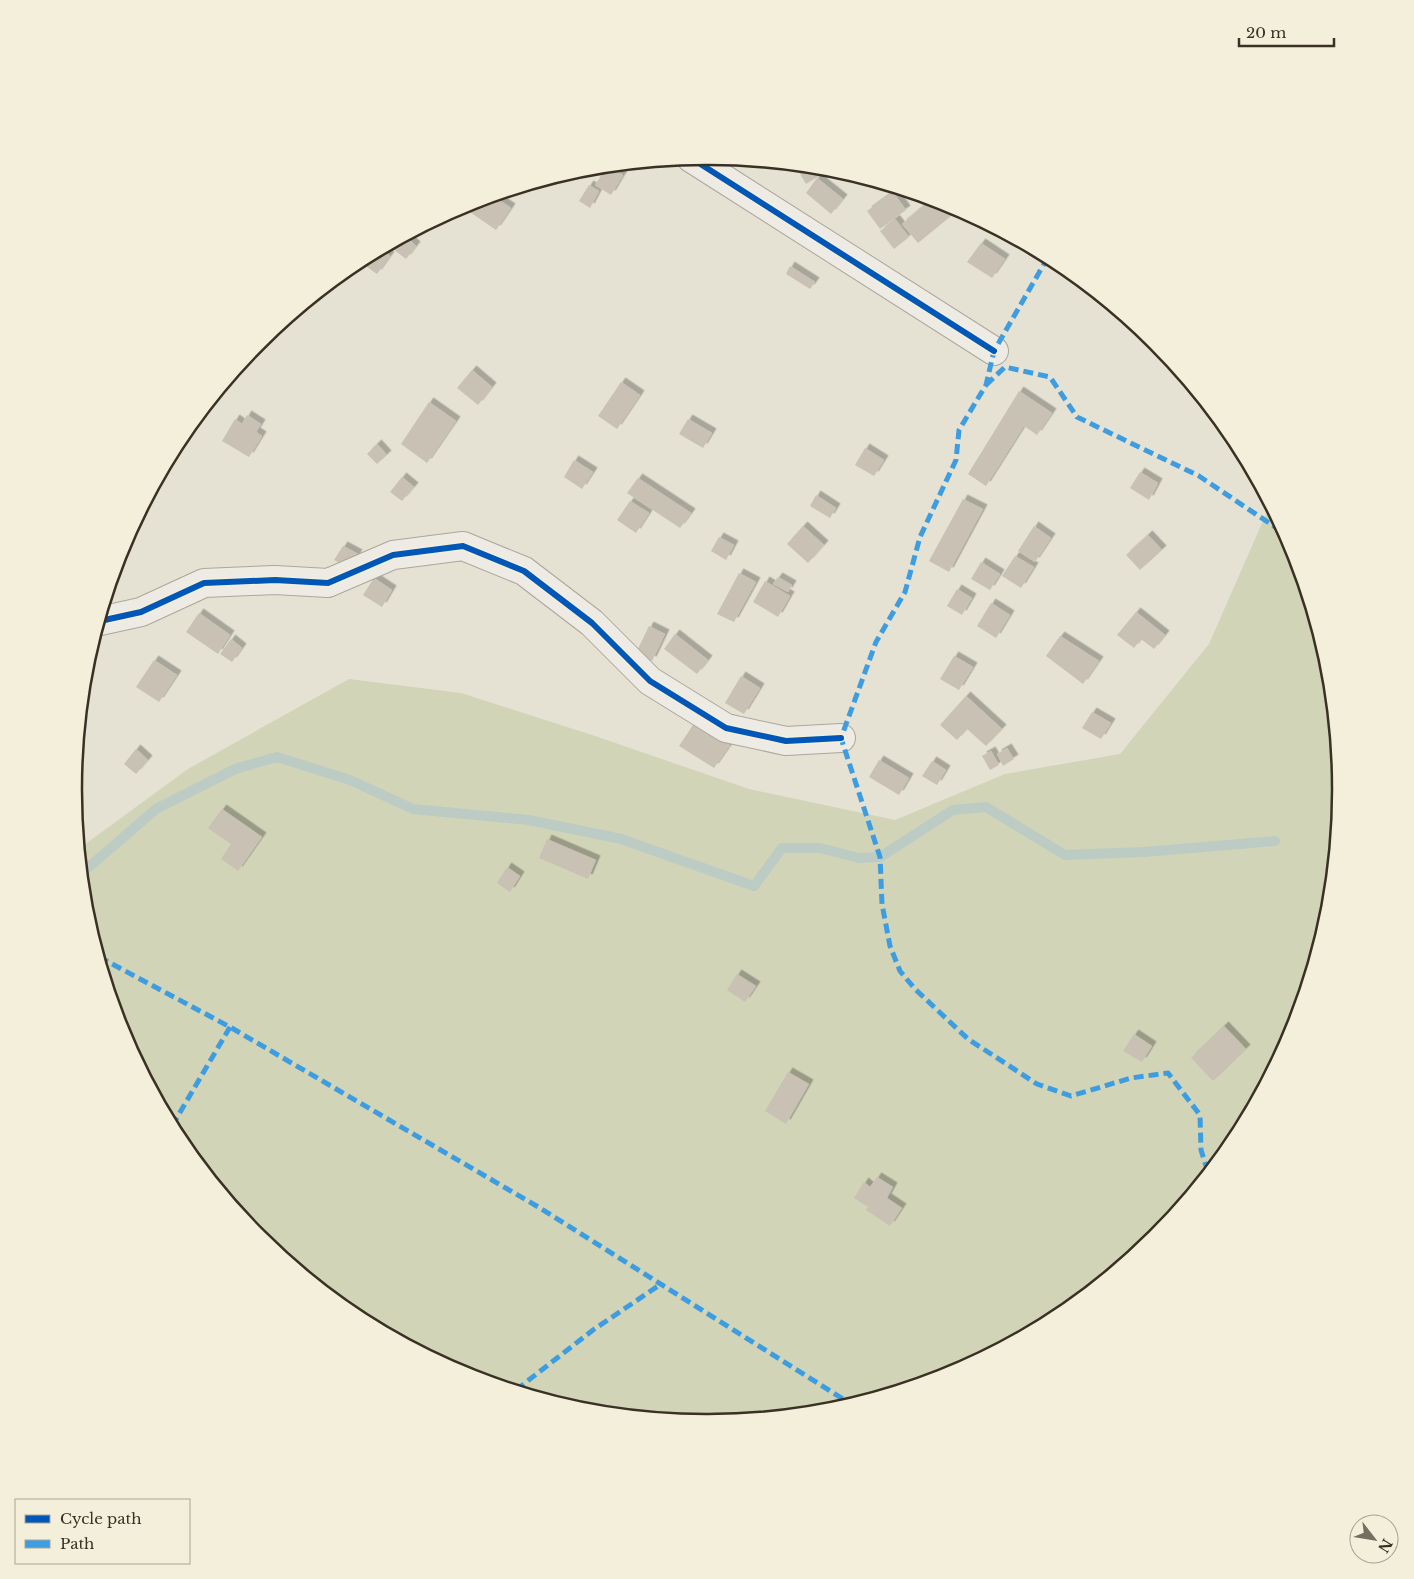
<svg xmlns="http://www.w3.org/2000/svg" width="1414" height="1579" font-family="'Libre Baskerville',serif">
	<defs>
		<filter id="shadow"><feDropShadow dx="4.5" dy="-4.5" stdDeviation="0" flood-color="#0004"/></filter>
	</defs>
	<rect width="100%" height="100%" fill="#e5e2d3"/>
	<polygon fill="#d1d4b7" points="1270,505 1292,547 1328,666 1340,790 1328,913 1292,1032 1233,1142 1155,1237 1059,1316 949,1375 830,1411 707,1423 583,1411 464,1374 355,1316 259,1237 180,1141 122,1032 86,913 80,848 188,769 349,679 461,693 595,736 749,789 895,820 1005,774 1120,754 1209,644"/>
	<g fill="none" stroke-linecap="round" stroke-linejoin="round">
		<polyline stroke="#bccbc4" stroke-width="10" points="82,873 156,809 235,769 277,757 350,780 413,809 529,820 621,839 754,886 782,848 820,848 859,858 880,857 953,810 986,807 1065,855 1144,852 1275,841"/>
	</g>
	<g fill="#c8c1b4" filter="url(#shadow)">
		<polygon points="795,165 831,168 831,169 806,184"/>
		<polygon points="607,166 623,175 611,195 595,185"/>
		<polygon points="817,178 843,199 831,214 806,193"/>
		<polygon points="589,185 599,191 590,208 579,201"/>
		<polygon points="894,188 901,190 914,194 908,200"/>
		<polygon points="893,192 906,210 880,229 867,211"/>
		<polygon points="493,196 511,208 496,230 467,210 474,202"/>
		<polygon points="932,199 938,201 951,216 918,243 902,224"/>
		<polygon points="895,219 909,237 894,249 880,231"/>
		<polygon points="405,236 416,246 406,259 388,245"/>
		<polygon points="981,243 1005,259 992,278 967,262"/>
		<polygon points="381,249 390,256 377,274 359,261"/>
		<polygon points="790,266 815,282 810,289 786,274"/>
		<polygon points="472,370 492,387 478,405 457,388"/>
		<polygon points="621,382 640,395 617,429 598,416"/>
		<polygon points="1019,391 1052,413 1037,435 1024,426 986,486 968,474"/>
		<polygon points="429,402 456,421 427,463 401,444"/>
		<polygon points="247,415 261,424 256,432 262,436 249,457 222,441 235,419 242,424"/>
		<polygon points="688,419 712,433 703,448 679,434"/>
		<polygon points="377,444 387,455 377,464 367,454"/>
		<polygon points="865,448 884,460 874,476 855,465"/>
		<polygon points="574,460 593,472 582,489 564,477"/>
		<polygon points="1140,472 1158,483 1149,500 1130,488"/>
		<polygon points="402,477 414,487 402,501 390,492"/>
		<polygon points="638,478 691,513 680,528 627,493"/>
		<polygon points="816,495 836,508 830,518 810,506"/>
		<polygon points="963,499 983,509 949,572 929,561"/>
		<polygon points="630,501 649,513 636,533 617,520"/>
		<polygon points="803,526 824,545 808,563 787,544"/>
		<polygon points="1034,526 1051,538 1035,562 1018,551"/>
		<polygon points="1148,535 1162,550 1140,570 1126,555"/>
		<polygon points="719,537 734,545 726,560 711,551"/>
		<polygon points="343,546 358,554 349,568 334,560"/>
		<polygon points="1015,556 1034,567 1021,588 1002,576"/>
		<polygon points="981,562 1000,574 990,590 971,579"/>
		<polygon points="739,573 756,582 734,622 717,614"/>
		<polygon points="778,577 792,585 788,592 773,584"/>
		<polygon points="374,578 392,590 382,607 363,595"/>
		<polygon points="765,581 790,596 778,617 753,602"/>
		<polygon points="957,589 972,598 962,615 947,606"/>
		<polygon points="991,603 1010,615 996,638 977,626"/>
		<polygon points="1136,612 1165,635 1154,649 1141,639 1134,648 1117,635"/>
		<polygon points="199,613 230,635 218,654 186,632"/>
		<polygon points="649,626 665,634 652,661 636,653"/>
		<polygon points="675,634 708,660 697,674 664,649"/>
		<polygon points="1060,636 1099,661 1083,684 1046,656"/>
		<polygon points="231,639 242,648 232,662 220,654"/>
		<polygon points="954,656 973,667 959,690 940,679"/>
		<polygon points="154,660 177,675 159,702 136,687"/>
		<polygon points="741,676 760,688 744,714 725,703"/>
		<polygon points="966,696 1002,729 986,746 967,729 957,740 940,725"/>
		<polygon points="1092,712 1111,723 1101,739 1082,728"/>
		<polygon points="695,722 730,745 714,768 679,746"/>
		<polygon points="1007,748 1014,759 1003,766 997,754"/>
		<polygon points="136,749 148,760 136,774 124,764"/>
		<polygon points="991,751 999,765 990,770 982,756"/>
		<polygon points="879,760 909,778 899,795 869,777"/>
		<polygon points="932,761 946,770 937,785 922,776"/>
		<polygon points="222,809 262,837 238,871 221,859 231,844 208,828"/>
		<polygon points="547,839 596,860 588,879 539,858"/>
		<polygon points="507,867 520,876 510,892 497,883"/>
		<polygon points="737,974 756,986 745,1002 727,990"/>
		<polygon points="1224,1026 1246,1049 1213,1081 1191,1058"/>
		<polygon points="1134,1034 1152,1046 1142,1062 1123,1051"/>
		<polygon points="788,1072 809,1084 786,1124 765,1111"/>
		<polygon points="877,1177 893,1187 887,1198 902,1208 890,1226 866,1210 868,1207 854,1198 864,1182 870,1187"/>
	</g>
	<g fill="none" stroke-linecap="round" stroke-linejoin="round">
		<g stroke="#aba79b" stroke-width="30">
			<g id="minor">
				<polyline points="691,158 994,351"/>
				<polyline points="100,621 141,612 204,583 275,580 328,583 393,555 463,546 524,571 592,623 650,681 726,728 786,741 841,738"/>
			</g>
		</g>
		<use href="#minor" stroke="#eeebe4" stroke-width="28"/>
		<g stroke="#3e9de0" stroke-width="5" stroke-dasharray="10 5" stroke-linecap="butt">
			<polyline points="1048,257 994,351 986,385 959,430 956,460 920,537 905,592 876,642 841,738 880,857 882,904 890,946 900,971 915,989 968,1039 1037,1084 1071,1096 1131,1078 1168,1073 1200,1115 1201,1150 1208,1172"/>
			<polyline points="986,385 1005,367 1050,377 1077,417 1199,476 1284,533"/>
			<polyline points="99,957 230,1027 540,1208 851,1404"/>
			<polyline points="172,1126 230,1027"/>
			<polyline points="516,1390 593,1330 661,1284"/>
		</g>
		<g stroke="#f4efdb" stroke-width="9">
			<g id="cycleway">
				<polyline points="691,158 994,351"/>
				<polyline points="100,621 141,612 204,583 275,580 328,583 393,555 463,546 524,571 592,623 650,681 726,728 786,741 841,738"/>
			</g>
		</g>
		<use href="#cycleway" stroke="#0057b8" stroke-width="6"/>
	</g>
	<path d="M0 0H1414V1579H0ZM706 165H708A624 624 0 0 1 1332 789V790A624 624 0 0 1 708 1414H706A624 624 0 0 1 82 790V789A624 624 0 0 1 706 165Z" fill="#f4efdb" fill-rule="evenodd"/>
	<path fill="none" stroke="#3a3023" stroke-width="2.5" d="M706 165H708A624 624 0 0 1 1332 789V790A624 624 0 0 1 708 1414H706A624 624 0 0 1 82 790V789A624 624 0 0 1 706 165Z"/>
	<rect x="15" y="1499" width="175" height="65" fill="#f4efdb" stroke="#aaa391"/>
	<rect x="25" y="1515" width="25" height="8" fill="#0057b8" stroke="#aaa391"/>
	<text x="60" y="1524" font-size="15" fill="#3a3023">Cycle path</text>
	<rect x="25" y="1540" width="25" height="8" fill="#3e9de0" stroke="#aaa391"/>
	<text x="60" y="1549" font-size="15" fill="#3a3023">Path</text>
	<g transform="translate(1374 1539) rotate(121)"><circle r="24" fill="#f4efdb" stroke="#aaa391"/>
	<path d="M0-4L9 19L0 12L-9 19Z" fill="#766e61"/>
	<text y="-8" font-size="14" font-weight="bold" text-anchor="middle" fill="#3a3023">N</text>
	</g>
	<path d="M1239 38v8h95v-8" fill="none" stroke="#3a3023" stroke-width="2.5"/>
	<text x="1246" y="38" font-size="15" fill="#3a3023" stroke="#f4efdb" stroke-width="4" paint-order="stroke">20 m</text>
</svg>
